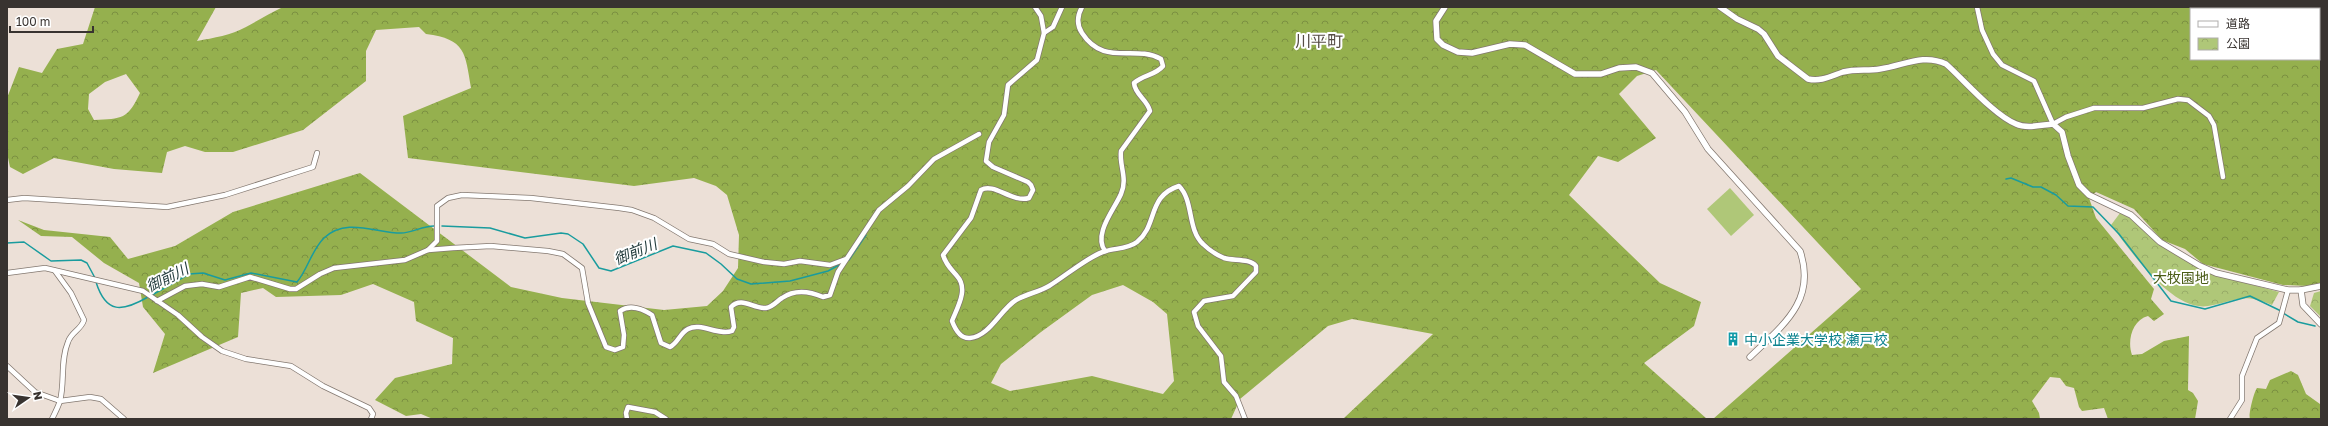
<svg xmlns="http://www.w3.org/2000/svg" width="2328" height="426" font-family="'Golos Text','Noto Sans JP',sans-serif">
	<defs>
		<pattern id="forest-crowns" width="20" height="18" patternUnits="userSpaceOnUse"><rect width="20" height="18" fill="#95b04e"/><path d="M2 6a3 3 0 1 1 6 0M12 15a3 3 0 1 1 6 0" fill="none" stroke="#7b9041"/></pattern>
		<pattern id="park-crowns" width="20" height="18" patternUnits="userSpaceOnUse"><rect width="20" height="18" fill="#afc778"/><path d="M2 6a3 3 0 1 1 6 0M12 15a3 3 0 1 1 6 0" fill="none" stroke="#97ab68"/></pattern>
	</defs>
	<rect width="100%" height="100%" fill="#ece0d7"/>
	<polygon fill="#afc778" points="1730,188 1754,215 1731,236 1707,209"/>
	<g fill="url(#forest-crowns)" fill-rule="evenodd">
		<path d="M 95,7 L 216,7 L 197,41 C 214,38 231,35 246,27 C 259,20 270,13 283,7 L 2321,7 L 2321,283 L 2308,286 L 2283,285 L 2203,264 L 2185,249 L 2162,240 L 2134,209 L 2096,192 L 2089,198 L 2096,218 L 2154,289 L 2151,299 L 2164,314 L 2154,321 L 2148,316 C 2132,320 2127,341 2132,355 L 2142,354 L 2164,341 L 2189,336 L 2188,390 L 2193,393 L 2198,401 L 2195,419 L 2108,419 L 2104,408 L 2082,411 L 2079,407 L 2074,388 L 2066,386 L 2060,378 L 2050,377 L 2032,401 L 2039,413 L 2040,419 L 1713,419 L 1861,289 L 1656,70 L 1637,76 L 1619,94 L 1656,138 L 1618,162 L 1598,156 L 1569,195 L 1660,283 L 1701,302 L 1694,326 L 1644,363 L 1707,419 L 1343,419 L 1433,334 L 1352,319 L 1328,326 L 1240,399 L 1231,419 L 433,419 L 421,414 L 406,416 L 375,400 L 395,378 L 452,364 L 453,338 L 416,321 L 414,302 L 373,284 L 341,295 L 276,297 L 263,288 L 241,293 L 238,337 L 153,373 L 165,334 L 143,307 L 139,283 L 104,263 L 72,237 L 41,236 L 18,220 L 44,230 L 110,237 L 128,259 L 175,246 L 233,212 L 360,173 L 511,287 L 562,298 L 664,310 L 707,306 L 723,291 L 738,268 L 739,235 L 727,195 L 716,186 L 694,178 L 634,186 L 408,158 L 403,116 L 471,88 C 465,53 466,39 426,34 L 419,27 L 376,30 L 366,51 L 366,81 L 303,130 L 233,152 L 205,152 L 185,146 L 167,152 L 162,173 L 114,169 L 54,158 L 23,174 L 10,167 L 7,153 L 7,98 L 19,67 L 42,73 L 57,49 L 83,44 ZM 2191,9 L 2319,9 L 2319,59 L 2191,59 ZM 126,74 L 140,93 C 128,119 122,119 94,120 L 88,109 L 89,94 L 105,82 ZM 1123,285 L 1153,302 L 1167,314 L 1174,381 L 1163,394 L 1092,376 L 1010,391 L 991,383 L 1001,364 L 1041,332 L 1092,295 Z"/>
		<path d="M 2291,371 L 2298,375 L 2306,394 L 2320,404 L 2321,419 L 2250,419 C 2248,415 2254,392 2257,388 L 2266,389 L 2270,380 Z"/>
	</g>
	<g fill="url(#park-crowns)">
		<path d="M 2120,213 L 2130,218 L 2161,246 L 2195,264 L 2201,271 L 2279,292 L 2272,305 C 2240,292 2238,301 2208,306 C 2172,312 2130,250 2111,225 Z"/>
		<polygon points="2321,291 2321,317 2310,306 2314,293"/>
	</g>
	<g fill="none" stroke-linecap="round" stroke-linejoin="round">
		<g stroke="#199c9e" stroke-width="1.5">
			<polyline points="2006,179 2011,178 2033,187 2041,187 2056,195 2068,206 2093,207 2119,234 2171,301 2205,309 2250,296 2281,311"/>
			<polyline points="442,226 490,228 525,238 561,233 568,234 583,244 599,268 611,271 673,246 706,253 721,264 737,279 751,284 790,281 828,271 839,265"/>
			<polyline points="7,243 24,242 51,261 81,260 87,263 95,278"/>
			<polyline points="849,260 866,235"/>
			<path d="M 96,282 C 106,314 122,312 148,297"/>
			<path d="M 152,295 L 189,274 L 203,273 L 225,280 L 251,273 L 297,282 C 308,269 311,251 324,238 C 346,217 376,233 401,233 C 412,233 422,226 434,226"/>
			<polyline points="2283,313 2298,322 2315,326"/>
		</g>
		<g stroke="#837870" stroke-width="6">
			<g id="minor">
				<path d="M 1035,7 L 1041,16 L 1044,33 L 1037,60 L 1008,85 L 1004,115 L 989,142 L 986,161 L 993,167 L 1028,182 L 1031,185 L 1033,190 L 1029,198 C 1012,203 994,182 981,190 L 971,218 L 943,255 C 946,265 951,269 957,276 C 969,289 957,308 952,321 C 955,329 960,339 970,338 C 990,336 1000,310 1016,300 C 1026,294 1039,292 1049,286 C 1064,277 1090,255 1106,251 C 1116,248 1128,249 1137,242 C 1158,225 1147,196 1179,186 C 1194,201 1187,229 1203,244 C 1208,249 1217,255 1224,258 C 1233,261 1250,258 1256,266 L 1256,272 L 1233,296 L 1204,301 L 1194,312 L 1198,326 L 1221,356 L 1224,382 L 1236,396 L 1245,419"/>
				<path d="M 1082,7 C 1077,16 1076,24 1082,33 C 1104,67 1134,44 1161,59 L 1163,66 C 1156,75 1143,75 1134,83 C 1135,95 1147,99 1150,111 L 1121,151 C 1119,166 1128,178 1121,194 C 1114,210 1093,234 1105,251"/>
				<polyline points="1977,7 1982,30 1993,54 2002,65 2034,81 2053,124 2066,117 2094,108 2143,108 2178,99 2188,100 2209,116 2214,125 2223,177"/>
				<polyline points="1044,33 1053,27 1062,7"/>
				<polyline points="7,200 24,198 167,207 225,195 313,167 317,153"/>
				<polyline points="428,250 437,241 437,206 448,198 462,195 531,198 619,208 632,210 654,218 689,239 713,244 729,254 764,262 784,264 800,261 830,265 846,259"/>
				<polyline points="7,273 45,268 143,291 178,315 202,337 222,351 246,359 291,366 323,386 369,408 373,414 371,419"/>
				<path d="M 157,301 L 185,286 L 202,284 L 219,287 L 250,277 L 290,289 L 296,289 L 320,274 L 334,268 L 405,260 L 428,250 L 453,248 L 491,246 L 548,251 L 563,254 L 582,268 L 588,303 L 606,347 L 615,350 L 623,347 L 624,335 L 620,311 C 630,304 643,309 652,315 L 661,343 L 670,347 C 678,343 680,333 688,329 C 701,322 718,336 732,331 L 734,327 L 731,307 C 742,296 753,309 766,308 C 773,307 777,301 782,298 C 795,289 809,291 823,297 L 830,295 L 838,272 L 879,210 L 908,186 L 934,159 L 979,134"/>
				<polyline points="7,366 35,392 60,401 90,397 101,399 124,419"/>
				<path d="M 52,419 C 55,413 58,407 60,401 C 65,382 60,361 68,342 C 71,332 81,330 84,320 L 71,293 L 55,271"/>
				<polyline points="627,419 626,413 628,407 655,412 666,419"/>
				<polyline points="2230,419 2242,400 2242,376 2257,338 2279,323 2288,290"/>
			</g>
		</g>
		<g stroke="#837870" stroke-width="7">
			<g id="tertiary">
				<path d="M 1445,7 L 1436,21 L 1437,39 L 1443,45 L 1458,52 L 1472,53 L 1510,44 L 1525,45 L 1575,74 L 1601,74 L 1619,68 L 1636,67 L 1652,73 L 1685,112 L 1708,149 L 1800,251 C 1817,301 1782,326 1750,357"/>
				<path d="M 1720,7 L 1737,19 L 1758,29 L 1764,34 L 1778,56 L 1808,79 C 1821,82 1831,76 1843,72 C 1856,69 1868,71 1880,69 C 1903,66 1923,53 1946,64 C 1964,80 1994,115 2016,124 C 2027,129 2041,125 2053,124 L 2062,132 L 2068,156 L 2079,185 L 2089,195 L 2131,215 L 2160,242 L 2200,266 L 2216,273 L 2288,290 L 2301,290 L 2303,305 L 2321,324"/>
				<polyline points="2301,290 2321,286"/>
			</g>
		</g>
		<use href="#minor" stroke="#fff" stroke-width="4.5"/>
		<use href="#tertiary" stroke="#fff" stroke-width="5.5"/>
	</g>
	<defs>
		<g id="building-bare" transform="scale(1.08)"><path d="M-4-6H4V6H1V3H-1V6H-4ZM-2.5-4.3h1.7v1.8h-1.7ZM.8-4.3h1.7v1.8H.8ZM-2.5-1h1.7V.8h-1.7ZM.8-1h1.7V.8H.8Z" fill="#0f9aa8" stroke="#fff" stroke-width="2.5" paint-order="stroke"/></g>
	</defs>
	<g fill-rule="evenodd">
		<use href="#building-bare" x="1733" y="339"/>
	</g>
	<g text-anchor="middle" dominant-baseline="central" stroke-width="4" stroke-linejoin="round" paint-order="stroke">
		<g font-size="14" fill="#4a5c16" stroke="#fff">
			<text x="2181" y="277">大牧園地</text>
		</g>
		<g font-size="14" fill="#0d838f" stroke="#fff" text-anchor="start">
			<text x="1744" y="339">中小企業大学校 瀬戸校</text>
		</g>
		<g font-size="15" font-style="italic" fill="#243d3e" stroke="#fff">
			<text transform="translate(635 251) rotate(-22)">御前川</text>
			<text transform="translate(167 277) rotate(-26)">御前川</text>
		</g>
		<g font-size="16" fill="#574d46" stroke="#fff">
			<text x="1319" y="41">川平町</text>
		</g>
	</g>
	<rect width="2328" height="426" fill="none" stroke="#383330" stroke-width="16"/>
	<rect x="2190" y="8" width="130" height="52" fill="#ffffff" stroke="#afadac"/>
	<rect x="2198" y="21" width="20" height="6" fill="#ffffff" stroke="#afadac"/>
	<text x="2226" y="28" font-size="12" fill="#383330">道路</text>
	<rect x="2198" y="38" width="20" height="12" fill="url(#park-crowns)" stroke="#afadac"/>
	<text x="2226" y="48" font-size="12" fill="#383330">公園</text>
	<g transform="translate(28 398) rotate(77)" stroke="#ffffff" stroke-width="3" paint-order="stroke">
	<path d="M0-3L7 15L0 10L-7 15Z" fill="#383330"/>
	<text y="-6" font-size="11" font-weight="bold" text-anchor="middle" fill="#383330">N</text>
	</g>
	<path d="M10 26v6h83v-6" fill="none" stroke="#383330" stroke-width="2"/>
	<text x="16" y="26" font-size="12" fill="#383330" stroke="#ffffff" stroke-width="3" paint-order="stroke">100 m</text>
</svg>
